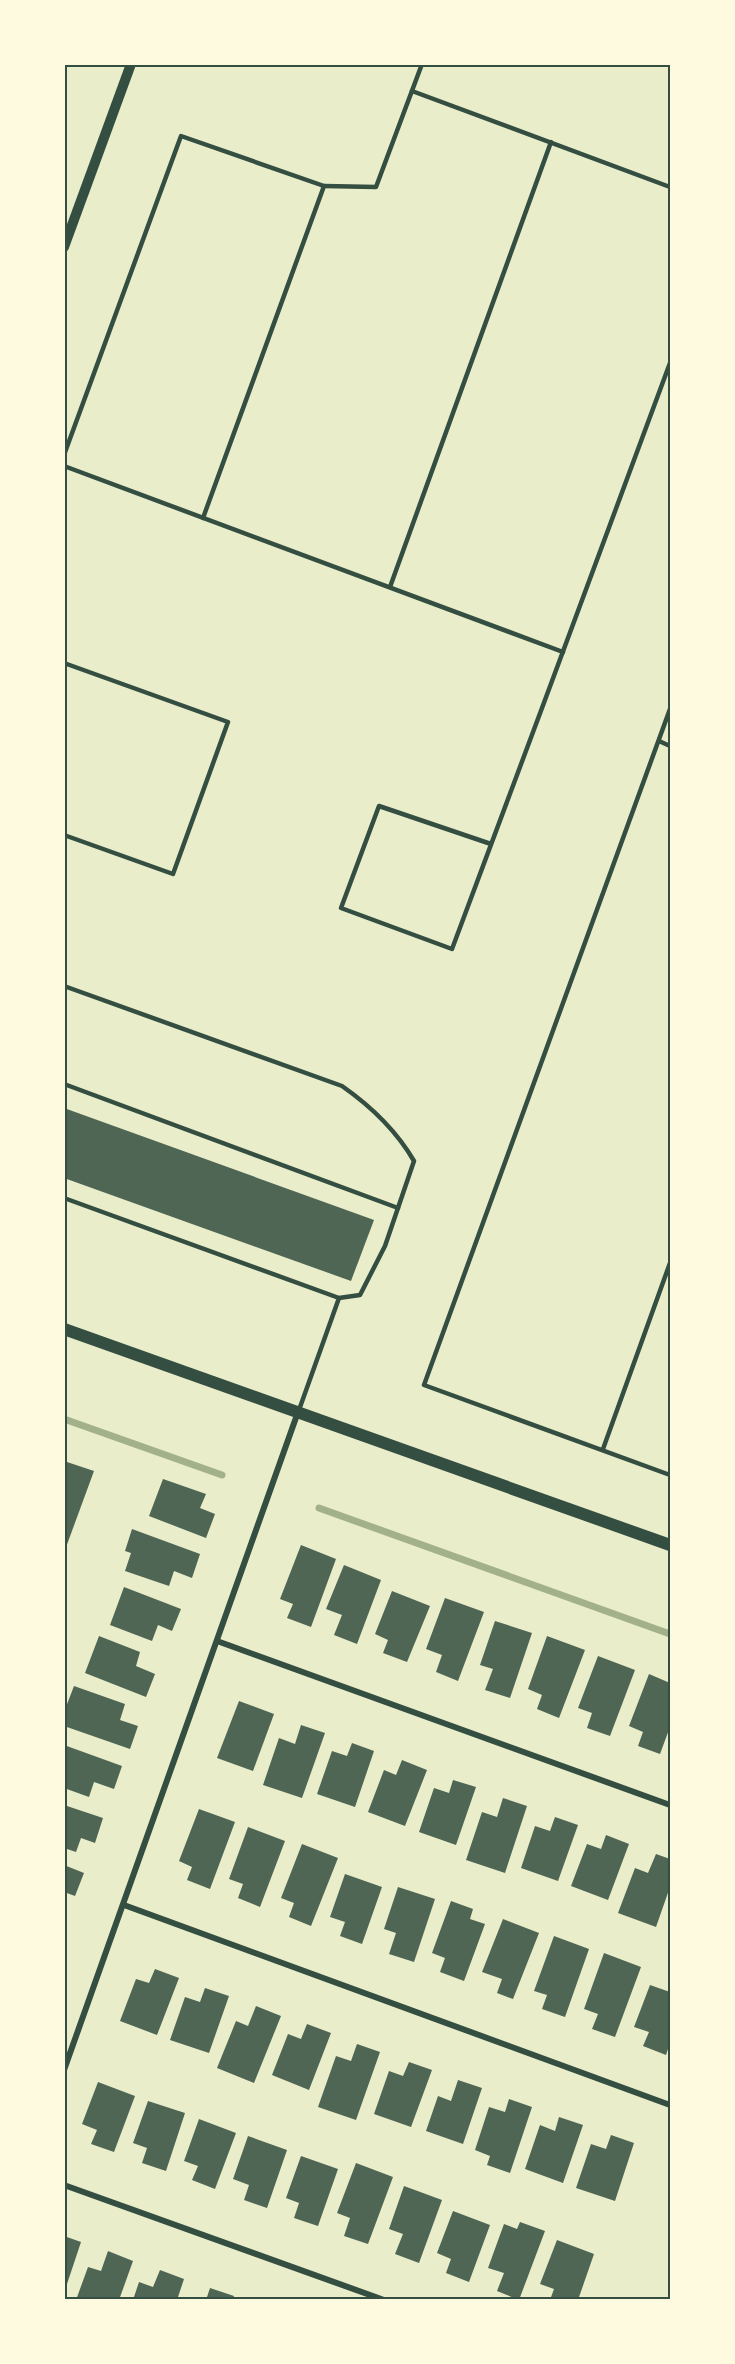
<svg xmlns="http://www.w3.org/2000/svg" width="735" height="2364" font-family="'Titillium Web',sans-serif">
	<rect width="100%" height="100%" fill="#e9edc9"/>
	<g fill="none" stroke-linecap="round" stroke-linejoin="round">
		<g stroke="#a3b18a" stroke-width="7">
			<polyline points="64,1419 222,1475"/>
			<polyline points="319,1508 670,1634"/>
		</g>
	</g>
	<g fill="#4f6655">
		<polygon points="64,1108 374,1220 351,1281 64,1178"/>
		<polygon points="64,1461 94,1471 65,1550 64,1550"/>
		<polygon points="163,1479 206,1494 200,1508 215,1514 206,1538 149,1516"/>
		<polygon points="132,1529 200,1554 192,1578 174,1571 169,1586 125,1571 131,1553 125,1551"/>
		<polygon points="301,1545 336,1559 311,1627 287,1618 293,1604 280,1599"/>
		<polygon points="344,1565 381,1580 357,1644 334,1635 342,1615 326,1609"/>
		<polygon points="124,1587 181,1609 172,1631 158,1625 152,1641 110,1625"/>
		<polygon points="392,1591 430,1606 407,1662 383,1653 388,1640 375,1634"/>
		<polygon points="445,1598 484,1612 458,1681 436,1672 442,1655 426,1649"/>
		<polygon points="495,1621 532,1633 510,1698 485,1690 493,1669 480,1665"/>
		<polygon points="99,1636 140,1652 136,1666 155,1674 146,1697 85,1673"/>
		<polygon points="547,1636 585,1650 559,1718 537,1709 542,1695 528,1689"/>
		<polygon points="598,1656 635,1670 610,1736 587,1728 592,1713 578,1708"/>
		<polygon points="649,1674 670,1683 670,1727 660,1754 638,1746 643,1732 629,1726"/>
		<polygon points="74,1686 125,1704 120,1720 138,1726 130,1749 64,1726 64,1712"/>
		<polygon points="239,1701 274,1714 253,1771 217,1758"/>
		<polygon points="301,1725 325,1733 302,1798 263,1785 279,1738 295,1744"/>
		<polygon points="352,1743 374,1751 355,1807 317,1794 332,1751 347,1756"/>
		<polygon points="64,1745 122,1766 114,1789 94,1782 89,1797 64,1788"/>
		<polygon points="402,1760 427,1770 405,1826 368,1812 384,1770 396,1775"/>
		<polygon points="453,1780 476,1787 456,1845 419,1832 434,1788 449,1793"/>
		<polygon points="503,1798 527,1806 505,1873 466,1860 482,1812 497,1817"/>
		<polygon points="64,1805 103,1818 95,1843 81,1838 76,1852 64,1848"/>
		<polygon points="199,1809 235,1822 210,1889 187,1880 192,1867 179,1861"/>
		<polygon points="555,1817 578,1825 558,1881 521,1868 535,1826 550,1831"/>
		<polygon points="248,1827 285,1841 260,1907 238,1898 243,1884 229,1879"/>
		<polygon points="606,1835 629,1844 608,1900 571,1886 587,1844 601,1849"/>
		<polygon points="302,1844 338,1858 311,1926 289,1917 294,1903 281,1898"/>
		<polygon points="656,1854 670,1859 670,1887 656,1927 618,1913 635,1868 648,1873"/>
		<polygon points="64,1865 84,1873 75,1896 64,1892"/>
		<polygon points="345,1874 382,1887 362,1944 340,1936 345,1922 330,1917"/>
		<polygon points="398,1887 435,1899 414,1962 389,1954 396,1933 384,1929"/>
		<polygon points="451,1901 473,1909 470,1919 485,1924 464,1981 440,1972 445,1958 432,1953"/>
		<polygon points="503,1919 539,1933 513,1999 497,1993 502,1979 482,1972"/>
		<polygon points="554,1936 589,1949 565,2017 542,2009 547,1995 534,1991"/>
		<polygon points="604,1953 641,1967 615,2037 592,2029 598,2014 584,2009"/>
		<polygon points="155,1969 179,1978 157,2035 120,2021 136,1979 149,1983"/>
		<polygon points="650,1985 670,1992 670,2043 666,2055 643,2046 649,2032 634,2027"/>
		<polygon points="205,1988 229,1996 209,2053 170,2040 185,1997 200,2002"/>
		<polygon points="256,2006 281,2016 254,2083 217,2068 236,2021 248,2026"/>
		<polygon points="307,2024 331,2033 309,2090 272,2075 288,2034 301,2039"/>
		<polygon points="357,2044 380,2052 356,2120 318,2107 336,2056 351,2061"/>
		<polygon points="409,2062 432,2070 411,2127 374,2114 389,2071 403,2076"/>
		<polygon points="458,2080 482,2088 463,2144 426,2131 438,2096 451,2101"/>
		<polygon points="98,2082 135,2096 114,2152 91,2144 97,2130 82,2124"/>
		<polygon points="509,2099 532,2107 510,2173 487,2165 490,2156 475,2150 489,2107 505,2112"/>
		<polygon points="148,2101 185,2113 166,2171 142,2163 147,2148 133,2143"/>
		<polygon points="559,2117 583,2125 563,2183 525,2169 540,2125 555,2131"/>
		<polygon points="199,2119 236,2133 215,2189 192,2180 198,2166 184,2161"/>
		<polygon points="611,2135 634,2143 615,2201 576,2188 591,2144 606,2149"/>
		<polygon points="248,2136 287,2150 267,2208 244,2200 249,2185 233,2179"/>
		<polygon points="301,2156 338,2169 318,2226 294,2218 299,2203 286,2198"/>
		<polygon points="356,2163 393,2177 368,2244 344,2236 350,2218 337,2213"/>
		<polygon points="404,2186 442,2200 419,2263 395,2254 403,2234 389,2229"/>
		<polygon points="453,2211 490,2225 469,2282 446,2273 451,2259 437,2253"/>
		<polygon points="520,2222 545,2231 519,2300 497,2291 504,2273 488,2268 504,2224 517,2229"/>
		<polygon points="64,2236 81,2242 65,2290 64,2290"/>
		<polygon points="557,2240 594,2254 578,2300 550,2300 554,2289 540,2284"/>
		<polygon points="108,2251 133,2261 119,2300 76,2300 88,2267 101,2271"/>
		<polygon points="160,2270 184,2279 177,2300 133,2300 139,2282 153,2287"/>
		<polygon points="210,2288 234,2296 233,2300 206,2300"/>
	</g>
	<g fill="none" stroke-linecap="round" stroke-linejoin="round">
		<g stroke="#344e41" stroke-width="4.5">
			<polyline points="412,91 670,187"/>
			<polyline points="64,455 181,136 324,186 376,187 422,64"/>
			<polyline points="64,466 563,652"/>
			<polyline points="203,518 324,186"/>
			<polyline points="390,587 551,142"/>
			<polyline points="64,663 228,722 173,874 64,835"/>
			<polyline points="670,709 424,1385 670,1475"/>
			<polyline points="659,741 670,746"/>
			<path d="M 491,844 L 379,806 L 341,908 L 452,949 C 525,754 598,558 670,363"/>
			<path d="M 64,986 L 342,1086 C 372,1107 396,1130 414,1161 L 385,1246 L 360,1295 L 339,1298"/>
			<polyline points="64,1084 398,1208"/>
			<polyline points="64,1198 339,1298 299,1410"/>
			<polyline points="603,1449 670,1263"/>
		</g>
		<g stroke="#344e41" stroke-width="6">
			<polyline points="217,1641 670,1805"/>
			<polyline points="124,1905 670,2105"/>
			<polyline points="64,2070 298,1412"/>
			<polyline points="64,2185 384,2300"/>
		</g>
		<polyline stroke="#344e41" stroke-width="10" points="64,247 131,64"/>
		<polyline stroke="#344e41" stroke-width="12" points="64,1329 670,1545"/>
	</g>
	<rect width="735" height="2364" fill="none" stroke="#fefae0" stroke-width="132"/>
	<rect x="66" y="66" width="603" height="2232" fill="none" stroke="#344e41" stroke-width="2"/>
</svg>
